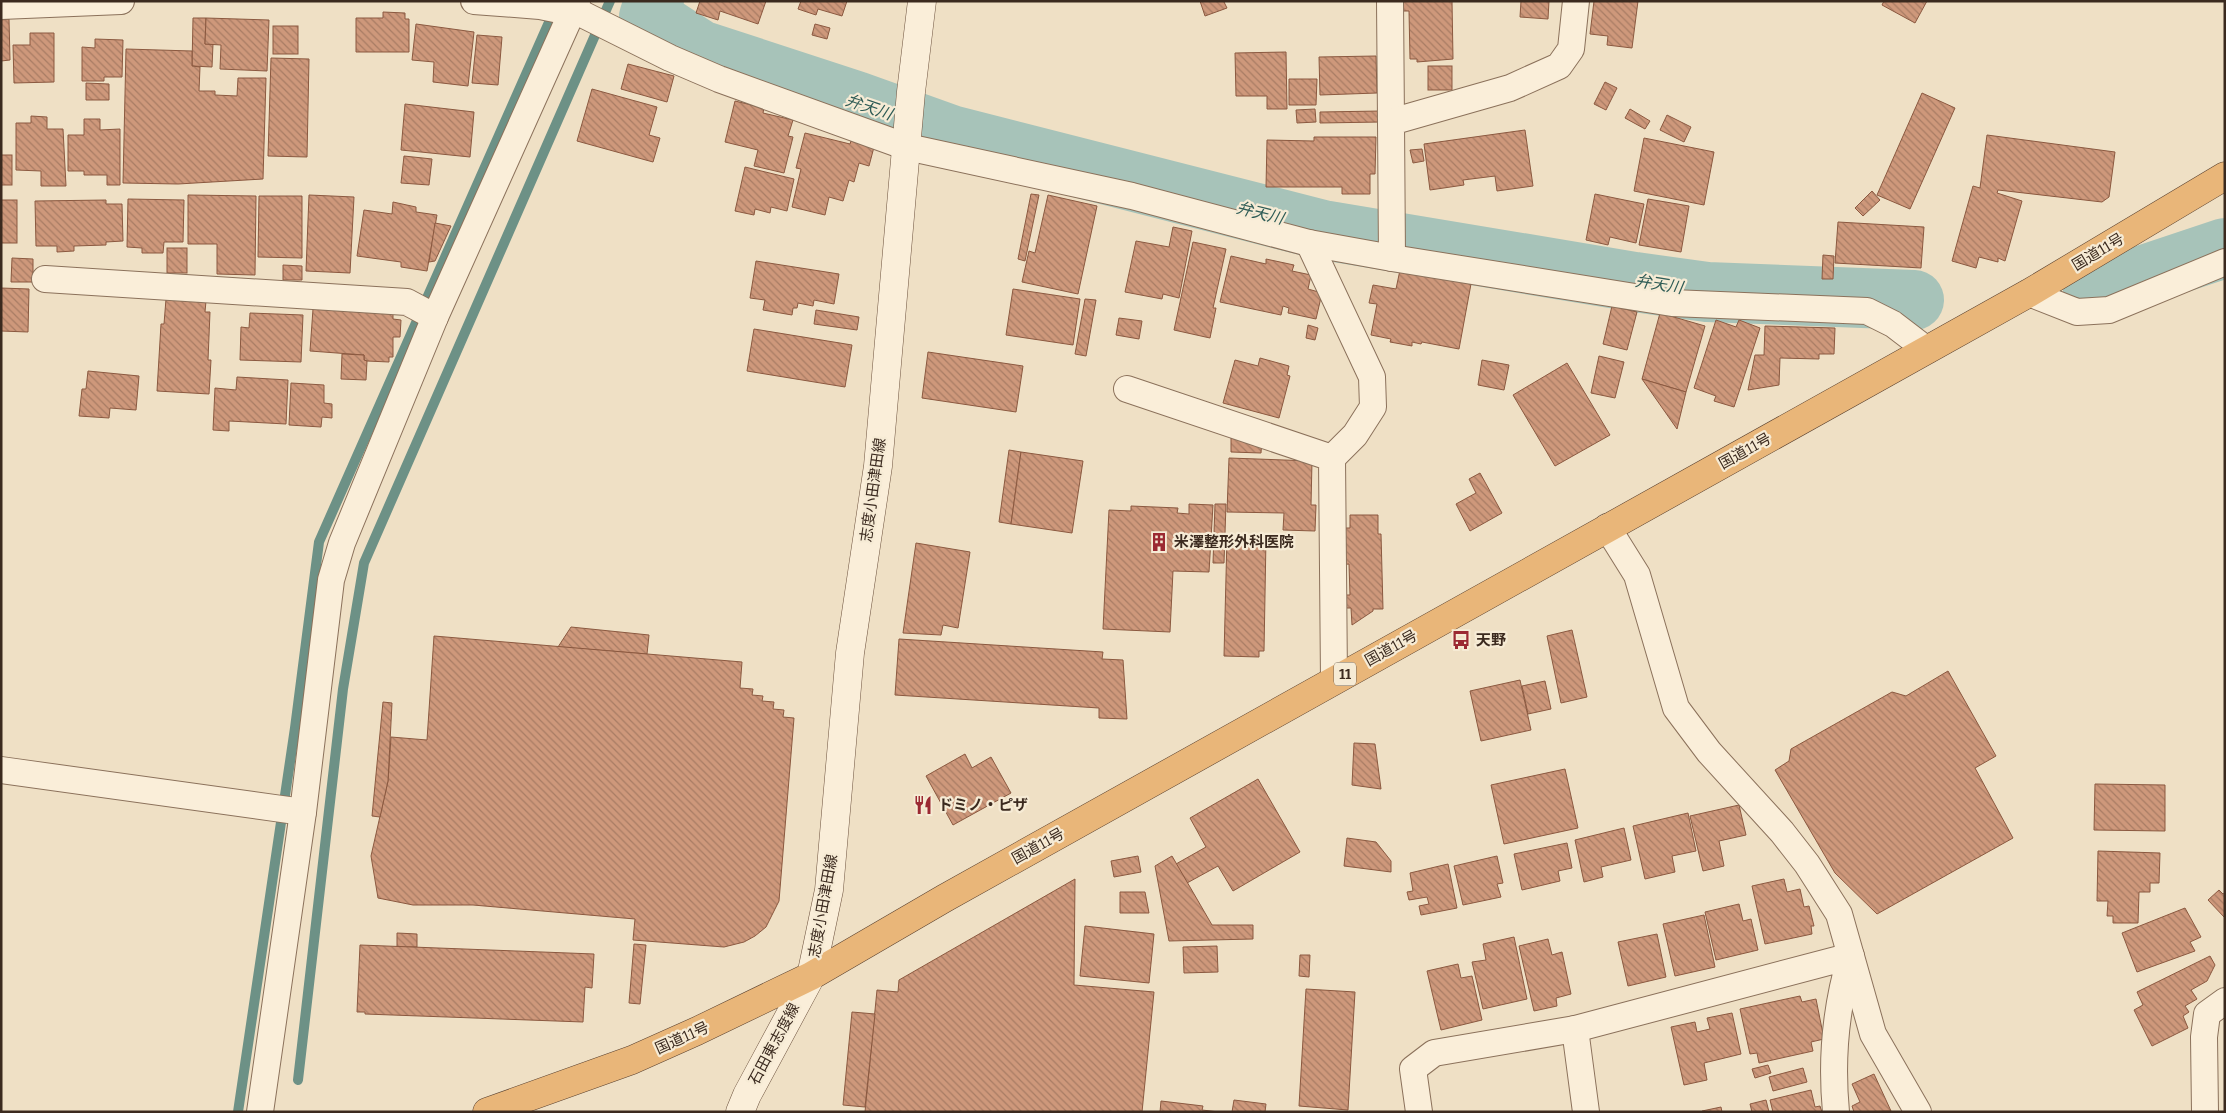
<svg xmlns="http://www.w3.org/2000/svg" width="2226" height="1113" font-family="Bitter,'Noto Sans JP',serif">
	<defs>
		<pattern id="building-back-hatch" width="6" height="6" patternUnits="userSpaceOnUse" patternTransform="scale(1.25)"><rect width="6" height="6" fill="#ce987b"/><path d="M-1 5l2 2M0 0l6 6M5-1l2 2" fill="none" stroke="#a87c64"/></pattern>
	</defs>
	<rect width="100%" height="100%" fill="#efe0c5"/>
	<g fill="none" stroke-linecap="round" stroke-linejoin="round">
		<g stroke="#6d9186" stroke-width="10">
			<polyline points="298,1080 343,689 364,563 610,1"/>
			<polyline points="238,1112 295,728 319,542 554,11"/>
		</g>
		<g stroke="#a7c3b9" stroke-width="60">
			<polyline points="654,1 649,17 700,50 856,101 951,135 1323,230 1635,282 1707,292 1914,300"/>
			<polyline points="2093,292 2225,248"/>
		</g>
	</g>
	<g fill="url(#building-back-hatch)" stroke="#8b5940">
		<polygon points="700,1 766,1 758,24 720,11 718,20 696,13"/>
		<polygon points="801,1 847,1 842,16 818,9 816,15 798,9"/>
		<polygon points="1200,1 1226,1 1224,2 1227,8 1205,16"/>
		<polygon points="1403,1 1452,1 1453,59 1417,62 1417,59 1410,59 1409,11 1403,11"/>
		<polygon points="1521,1 1549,1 1548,19 1520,17"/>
		<polygon points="1594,1 1638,1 1632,48 1607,45 1608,36 1590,34"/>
		<polygon points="1884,1 1927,1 1915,23 1882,5"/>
		<polygon points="383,12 405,13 405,19 409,19 409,52 356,52 356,18 383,18"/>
		<polygon points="193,18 206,18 205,44 213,44 212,67 192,66"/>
		<polygon points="206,18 269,20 267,71 220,69 221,45 205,44"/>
		<polygon points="9,19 10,60 1,61 1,20"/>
		<polygon points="416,24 474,32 468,86 433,82 434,62 412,60"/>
		<polygon points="815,24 830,28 827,39 812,35"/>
		<rect x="273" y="26" width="25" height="28"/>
		<polygon points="30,33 54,33 54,82 14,83 13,45 30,45"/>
		<polygon points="477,35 502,37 498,85 472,83"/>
		<polygon points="95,39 123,40 122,77 104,77 104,81 82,81 82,47 95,48"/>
		<polygon points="126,49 192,51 192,66 200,67 199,91 215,91 215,95 237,96 238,78 266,78 263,179 178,184 123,183"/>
		<polygon points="1286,52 1287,109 1267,109 1267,96 1236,96 1235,53"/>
		<polygon points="1376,56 1377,93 1320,95 1319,57"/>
		<polygon points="271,58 309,59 307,157 268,156"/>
		<polygon points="628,64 674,76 667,102 621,89"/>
		<rect x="1428" y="66" width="24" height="24"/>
		<polygon points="1289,79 1317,79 1316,105 1289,105"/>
		<polygon points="1605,82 1617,88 1606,110 1594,104"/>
		<polygon points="86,83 109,84 109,100 86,100"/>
		<polygon points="592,89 657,107 649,135 660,138 653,162 577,141"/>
		<polygon points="1922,93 1955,108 1910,209 1877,195"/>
		<polygon points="735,101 764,108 763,113 793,120 788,136 793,137 784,173 754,166 758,150 725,142"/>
		<polygon points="405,104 474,112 470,157 401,150"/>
		<polygon points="1315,109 1316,122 1297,123 1296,110"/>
		<polygon points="1630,109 1650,121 1645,129 1625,118"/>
		<polygon points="1381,111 1381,122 1320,123 1320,112"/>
		<polygon points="1667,115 1691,127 1684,142 1660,130"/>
		<polygon points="31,116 47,117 47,129 63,129 66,186 41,186 41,171 16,170 16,123 31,123"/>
		<polygon points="84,119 100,119 100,130 120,129 120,185 107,185 107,175 84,175 84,171 68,171 68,135 84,135"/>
		<polygon points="1525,130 1533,186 1497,191 1495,176 1463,180 1464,185 1430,190 1424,144"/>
		<polygon points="805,133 850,144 851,141 874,147 869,166 859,163 854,182 849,180 843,201 829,197 825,215 792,207 801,169 796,168"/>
		<polygon points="1987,135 2115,152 2109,197 2102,202 1998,190 1997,193 2022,201 2005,261 1998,258 1998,262 1979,257 1976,268 1952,261 1973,186 1980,188"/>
		<polygon points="1314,137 1376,137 1375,174 1370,174 1370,194 1342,194 1342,187 1266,187 1267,140 1314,141"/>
		<polygon points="1644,138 1714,152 1704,205 1634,191"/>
		<polygon points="1422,149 1424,161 1413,163 1410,150"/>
		<rect x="1" y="155" width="11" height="30"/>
		<polygon points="404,156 432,159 429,185 401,183"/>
		<polygon points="745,167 794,179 787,211 771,207 770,213 755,209 754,215 735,211"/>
		<polygon points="1872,191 1880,200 1863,216 1855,208"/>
		<polygon points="1031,194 1039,195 1025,261 1018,259"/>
		<polygon points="1595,194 1644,204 1636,243 1610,237 1608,245 1586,240"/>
		<polygon points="188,195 256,196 255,275 217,274 217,244 188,244"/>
		<polygon points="309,195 354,197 350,273 306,271"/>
		<polygon points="1048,195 1097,206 1078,294 1022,282 1029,251 1035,253"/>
		<polygon points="259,196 302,196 302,258 258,257"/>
		<polygon points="128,199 184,200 183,242 164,242 163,253 142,253 142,248 127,247"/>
		<polygon points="1648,199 1689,206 1681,252 1639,245"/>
		<rect x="1" y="200" width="16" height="43"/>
		<polygon points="106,200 106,204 122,204 123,241 106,242 106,245 74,246 74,251 57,252 57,246 36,246 35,201"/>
		<polygon points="393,202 416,207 416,212 437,215 427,271 401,267 401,262 357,256 364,210 392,214"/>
		<polygon points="1838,222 1924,227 1921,268 1835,263"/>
		<polygon points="435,223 451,226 435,261 429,262"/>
		<polygon points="1173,227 1192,231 1179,298 1163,294 1162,299 1125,292 1136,241 1169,247"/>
		<polygon points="1193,242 1226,249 1213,308 1216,308 1210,338 1174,330"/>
		<rect x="167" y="248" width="20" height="25"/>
		<polygon points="1823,255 1834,256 1833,279 1822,279"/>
		<polygon points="1231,256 1266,264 1266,259 1294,265 1292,271 1311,275 1308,289 1322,293 1316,319 1288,313 1289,308 1283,306 1281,315 1220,302"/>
		<polygon points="12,258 33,259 33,282 11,282"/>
		<polygon points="756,261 839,274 834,304 814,300 813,306 798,303 797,308 793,308 792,315 763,310 765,300 750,298"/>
		<polygon points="283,265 302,266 302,280 283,280"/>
		<polygon points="1400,270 1471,284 1459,349 1422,342 1421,344 1412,342 1412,346 1390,342 1391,339 1371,335 1377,304 1369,303 1373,285 1396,289"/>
		<polygon points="1,288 29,289 28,332 1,331"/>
		<polygon points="1013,289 1080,299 1073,345 1006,335"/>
		<polygon points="166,299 206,301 205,312 210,312 208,360 211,360 209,394 157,391 161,324 164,324"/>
		<polygon points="1085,299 1096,300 1086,356 1075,354"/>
		<polygon points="1612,306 1637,312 1627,350 1603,344"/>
		<polygon points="313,309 393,314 393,319 401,320 400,337 393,337 393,357 389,357 389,362 367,361 364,360 364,355 310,351"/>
		<polygon points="816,310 859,317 857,330 814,324"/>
		<polygon points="250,313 303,315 301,362 240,360 241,327 249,328"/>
		<polygon points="1660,313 1705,326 1686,392 1642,379"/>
		<polygon points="1119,318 1142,321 1139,339 1116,335"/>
		<polygon points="1716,320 1736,327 1739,320 1760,328 1734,407 1714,401 1716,396 1694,388"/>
		<polygon points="1308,325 1318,328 1315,340 1306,338"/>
		<polygon points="1765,326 1835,328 1834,354 1819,354 1819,359 1780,358 1779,385 1748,390 1755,355 1764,355"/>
		<polygon points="754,329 852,345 845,387 747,371"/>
		<polygon points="928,352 1023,366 1016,412 922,398"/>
		<polygon points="342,354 364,355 364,360 367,361 366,380 341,379"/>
		<polygon points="1599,356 1624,362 1615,398 1591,393"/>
		<polygon points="1260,358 1289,366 1287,375 1290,376 1279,418 1223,403 1235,360 1258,366"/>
		<polygon points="1482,360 1509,365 1504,390 1478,385"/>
		<polygon points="1567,363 1610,435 1555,466 1513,395"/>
		<polygon points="88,371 139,376 136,410 110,408 109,418 79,416 82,389 86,389"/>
		<polygon points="237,377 288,380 286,424 229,421 229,431 213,430 215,388 236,390"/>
		<polygon points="1642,379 1686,392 1677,429"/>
		<polygon points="291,383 324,385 324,403 332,404 332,418 322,417 321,427 289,425"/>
		<polygon points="1231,438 1262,439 1261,453 1231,452"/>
		<polygon points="1009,450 1021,452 1011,524 999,522"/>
		<polygon points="1021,452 1083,461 1072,533 1011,524"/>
		<polygon points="1229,458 1312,461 1311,505 1316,505 1315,531 1283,530 1284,513 1227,512"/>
		<polygon points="1480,473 1502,513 1470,531 1456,504 1476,493 1469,479"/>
		<polygon points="1189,504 1213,505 1209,572 1173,571 1170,632 1103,629 1109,510 1131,511 1131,506 1178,508 1177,513 1189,514"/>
		<polygon points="1215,504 1226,504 1224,563 1213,563"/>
		<polygon points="1350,515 1378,515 1378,534 1381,534 1383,609 1373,609 1373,611 1352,625 1351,608 1346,608 1346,595 1350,595 1349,564 1336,565 1336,528 1350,528"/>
		<polygon points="1227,537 1266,538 1264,651 1259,651 1259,657 1224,656"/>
		<polygon points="916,543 970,552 958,628 943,625 941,635 903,633"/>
		<polygon points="571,627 649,635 647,654 558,647"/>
		<polygon points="1572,630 1587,697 1561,703 1547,636"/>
		<polygon points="434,636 742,662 740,688 753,689 752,695 763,696 762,701 774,702 773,709 784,710 783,717 794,718 779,901 766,927 755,936 744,942 724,947 633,940 635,919 473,905 413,905 378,898 371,856 388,781 391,737 427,740"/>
		<polygon points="899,639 1103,652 1102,659 1123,660 1127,719 1099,718 1099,708 895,695"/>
		<polygon points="1948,671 1996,756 1975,768 2013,838 1877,914 1835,873 1775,770 1789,761 1791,749 1892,692 1906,696"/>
		<polygon points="1520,680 1531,730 1481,741 1470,691"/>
		<polygon points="1545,681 1551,709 1528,714 1522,686"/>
		<polygon points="383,702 392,703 388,781 380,817 372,816"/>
		<polygon points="1354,743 1375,744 1381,789 1352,785"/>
		<polygon points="965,754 972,768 991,757 1011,793 953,825 926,776"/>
		<polygon points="1565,769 1578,828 1504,844 1491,785"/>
		<polygon points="1258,779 1300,852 1233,891 1218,866 1187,883 1176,864 1206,847 1190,818"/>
		<polygon points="2095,784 2165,785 2165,831 2094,830"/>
		<polygon points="1739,805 1746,835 1719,841 1724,866 1703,871 1690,816"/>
		<polygon points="1688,813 1696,851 1672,856 1675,872 1645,879 1633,826"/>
		<polygon points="1624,828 1631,860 1601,867 1603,877 1584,882 1575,840"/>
		<polygon points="1347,838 1376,842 1391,861 1391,872 1344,866"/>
		<polygon points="1567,843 1572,868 1558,871 1560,881 1522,890 1514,854"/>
		<polygon points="2098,851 2160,853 2159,883 2150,883 2150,892 2139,892 2138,923 2113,923 2113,916 2107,916 2108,901 2097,901"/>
		<polygon points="1138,856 1141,872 1114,877 1111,861"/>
		<polygon points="1172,856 1212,925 1253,925 1253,939 1169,941 1155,866"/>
		<polygon points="1497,856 1503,883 1497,884 1501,897 1463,905 1454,866"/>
		<polygon points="1448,864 1457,908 1421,915 1419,906 1429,904 1427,897 1409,900 1407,892 1413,891 1410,873"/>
		<polygon points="1075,879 1074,985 1154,992 1142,1112 865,1112 877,990 898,992 899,980"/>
		<polygon points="1784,879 1787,892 1800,889 1804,907 1809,906 1814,926 1811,926 1812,934 1765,944 1752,886"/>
		<polygon points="2219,890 2223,894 2225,893 2225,918 2208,900"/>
		<polygon points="1120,892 1145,892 1149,913 1120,913"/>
		<polygon points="1739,904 1743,921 1751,919 1758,950 1716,960 1705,912"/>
		<polygon points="2185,908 2201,937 2190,942 2195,951 2137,972 2122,933"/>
		<polygon points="1704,915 1715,967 1675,976 1663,924"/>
		<polygon points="1085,926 1154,934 1149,983 1080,976"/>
		<polygon points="397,933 417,934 417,947 397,947"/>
		<polygon points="1657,934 1666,977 1628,986 1618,942"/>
		<polygon points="1514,937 1527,999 1483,1009 1472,962 1486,960 1483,944"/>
		<polygon points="1548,939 1552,955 1562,952 1571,994 1556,998 1557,1006 1534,1011 1519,946"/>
		<polygon points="634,944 646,945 640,1004 629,1003"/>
		<polygon points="360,945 594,954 592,988 585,987 583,1022 365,1014 365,1012 357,1012"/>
		<polygon points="1217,946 1218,972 1184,973 1183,947"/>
		<polygon points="1300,955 1310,955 1309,977 1299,976"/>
		<polygon points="2210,956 2215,965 2207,981 2191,990 2197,999 2185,1006 2189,1012 2183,1016 2188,1028 2152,1046 2134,1010 2143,1005 2137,992"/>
		<polygon points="1458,964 1461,978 1472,976 1482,1020 1441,1030 1427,971"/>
		<polygon points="1306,989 1355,992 1348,1110 1299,1106"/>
		<polygon points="1800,996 1802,1002 1816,999 1824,1039 1811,1042 1813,1051 1759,1063 1757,1053 1750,1054 1740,1009"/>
		<polygon points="852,1012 875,1014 865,1107 843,1105"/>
		<polygon points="1732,1013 1741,1054 1704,1063 1707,1080 1684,1085 1671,1027 1695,1022 1697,1032 1710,1029 1707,1018"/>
		<polygon points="1768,1065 1771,1073 1755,1078 1752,1069"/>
		<polygon points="1803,1068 1807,1082 1773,1091 1769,1077"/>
		<polygon points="1874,1074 1891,1111 1854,1112 1852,1106 1860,1102 1852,1084"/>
		<polygon points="1811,1090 1815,1107 1820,1106 1822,1112 1773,1112 1770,1100"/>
		<polygon points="1234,1100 1266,1104 1265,1112 1232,1112"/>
		<polygon points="1766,1100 1769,1112 1752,1112 1750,1104"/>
		<polygon points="1161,1101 1203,1106 1202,1110 1219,1112 1160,1112"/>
		<polygon points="1721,1107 1722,1112 1702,1112 1702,1111"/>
	</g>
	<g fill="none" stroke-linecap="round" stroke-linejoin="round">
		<g stroke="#8b715b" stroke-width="28">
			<g id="minor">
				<polyline points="474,1 540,6 584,15 670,58 719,79 907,147 1132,196 1309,243 1392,258 1672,303 1867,311 1893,324 1927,350"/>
				<polyline points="1390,1 1391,122"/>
				<polyline points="1,6 121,1"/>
				<polyline points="1309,243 1372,377 1373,407 1355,435 1332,458"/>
				<polyline points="1392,258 1391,122 1510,88 1559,66 1571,49 1576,1"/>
				<polyline points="45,279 407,302 435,317"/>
				<polyline points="2029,293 2077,312 2109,310 2225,262"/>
				<polyline points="1127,389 1332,458 1334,680"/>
				<polyline points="1607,527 1637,575 1676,708 1709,752 1782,832 1807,864 1839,914 1873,1034 1918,1112"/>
				<polyline points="1,770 303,812"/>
				<polyline points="1575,1029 1586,1112"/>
				<polyline points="260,1112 303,812 331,580 342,543 435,317 577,1"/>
				<path d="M 1419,1112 L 1413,1069 L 1434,1053 L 1575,1029 L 1851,956 C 1836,1006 1831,1060 1836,1112"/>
				<polyline points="2205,1112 2204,1037 2207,1014 2225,1001"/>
			</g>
		</g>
		<g stroke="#6d523e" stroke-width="29">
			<polyline id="secondary" points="740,1112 747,1095 811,976 829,890 850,653 878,466 911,92 922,1"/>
		</g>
		<g stroke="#59402f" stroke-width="29">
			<polyline id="trunk" points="487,1112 632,1060 697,1031 811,976 945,898 2029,293 2225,176"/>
		</g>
		<use href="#minor" stroke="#faeed9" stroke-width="26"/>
		<use href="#secondary" stroke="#faeed9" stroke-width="28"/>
		<use href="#trunk" stroke="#e9b679" stroke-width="28"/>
	</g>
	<defs>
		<g id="building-bare" transform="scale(1.5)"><path d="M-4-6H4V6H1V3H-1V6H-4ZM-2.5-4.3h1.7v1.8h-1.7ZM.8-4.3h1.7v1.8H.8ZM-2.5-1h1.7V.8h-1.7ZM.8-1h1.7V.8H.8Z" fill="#9b2932" stroke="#f6ebd5" stroke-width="2.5" paint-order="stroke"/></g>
		<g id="bus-bare" transform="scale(1.5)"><path d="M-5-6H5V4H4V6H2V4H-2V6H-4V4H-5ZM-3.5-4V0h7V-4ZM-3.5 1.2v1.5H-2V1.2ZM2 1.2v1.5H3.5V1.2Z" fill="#9b2932" stroke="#f6ebd5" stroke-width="2.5" paint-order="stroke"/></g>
		<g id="restaurant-bare" transform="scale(1.5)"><path d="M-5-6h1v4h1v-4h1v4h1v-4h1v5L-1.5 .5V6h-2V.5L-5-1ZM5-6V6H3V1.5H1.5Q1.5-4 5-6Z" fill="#9b2932" stroke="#f6ebd5" stroke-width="2.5" paint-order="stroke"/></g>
	</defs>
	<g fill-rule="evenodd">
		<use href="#building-bare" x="1159" y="542"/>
		<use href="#bus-bare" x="1461" y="640"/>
		<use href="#restaurant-bare" x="923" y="805"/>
	</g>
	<g text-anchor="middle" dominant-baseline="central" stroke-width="4.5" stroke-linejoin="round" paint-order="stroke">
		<rect fill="#f6ebd5" stroke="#736456" stroke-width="1" x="1334" y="662.5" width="22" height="23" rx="4"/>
		<g font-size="14" font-weight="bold" fill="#3b2a1f">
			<text x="1345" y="674">11</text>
		</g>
		<g font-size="15" fill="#3b2a1f" stroke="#f6ebd5">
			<text transform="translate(2098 252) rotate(-31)">国道11号</text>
			<text transform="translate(1745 451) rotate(-29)">国道11号</text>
			<text transform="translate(873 490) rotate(-82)">志度小田津田線</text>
			<text transform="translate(1391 648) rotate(-29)">国道11号</text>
			<text transform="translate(1038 846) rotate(-29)">国道11号</text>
			<text transform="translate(823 906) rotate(-80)">志度小田津田線</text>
			<text transform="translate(682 1038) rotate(-24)">国道11号</text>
			<text transform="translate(774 1044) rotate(-62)">石田東志度線</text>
		</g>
		<g font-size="15" font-weight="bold" fill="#3b2a1f" stroke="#f6ebd5" text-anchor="start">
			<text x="1174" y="542">米澤整形外科医院</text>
			<text x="1476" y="640">天野</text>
			<text x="938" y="805">ドミノ・ピザ</text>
		</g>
		<g font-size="16" font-style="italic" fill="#2e5b55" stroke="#f6ebd5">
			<text transform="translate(869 107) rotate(19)">弁天川</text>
			<text transform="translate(1260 213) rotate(14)">弁天川</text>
			<text transform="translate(1659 284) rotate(9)">弁天川</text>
		</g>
	</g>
	<rect width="2226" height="1113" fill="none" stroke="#3b2a1f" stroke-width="5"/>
</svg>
